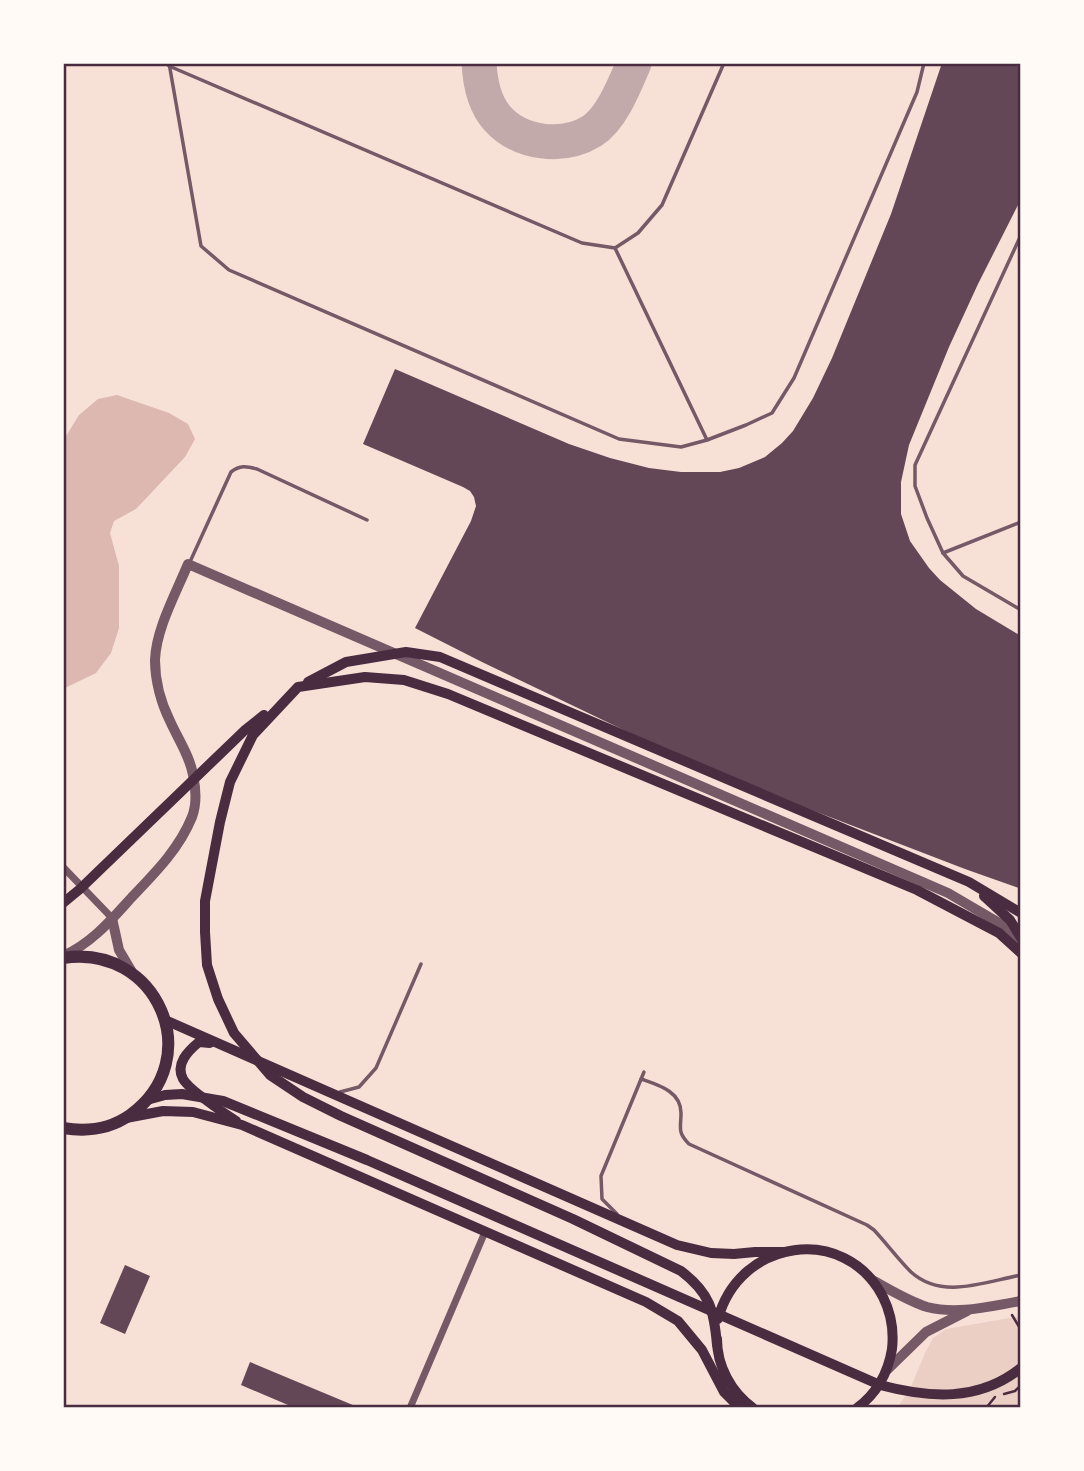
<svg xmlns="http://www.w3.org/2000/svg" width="1084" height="1471" font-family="Signika,sans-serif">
	<rect width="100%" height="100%" fill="#f7e1d7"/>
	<polygon fill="#ebcfc5" points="1021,1316 1021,1408 897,1408 910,1389 925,1353 933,1338 946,1329"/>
	<polygon fill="#dcb8b0" points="117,395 169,413 188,424 195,439 185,457 136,509 114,521 110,533 119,566 119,628 111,653 96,673 63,689 63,441 79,415 98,399"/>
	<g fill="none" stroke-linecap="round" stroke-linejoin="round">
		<path stroke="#c3aaaa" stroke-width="35" d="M 479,63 C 480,82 484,103 497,118 C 520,144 563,149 592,131 C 612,118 625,84 634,63"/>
	</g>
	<g fill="#644757">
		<polygon points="942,63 1021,63 1021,199 978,284 949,347 909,445 901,482 901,514 910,541 929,568 940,580 976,609 1021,636 1021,883 1019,888 965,869 809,809 632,734 482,662 415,628 471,521 476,506 474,497 470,491 463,487 363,444 395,369 569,444 610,458 649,468 681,472 720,472 739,468 765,457 782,443 793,431 813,398 832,358 891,214"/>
		<polygon points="125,1265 150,1276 125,1334 100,1323"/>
		<polygon points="250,1362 360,1408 295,1408 241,1385"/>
	</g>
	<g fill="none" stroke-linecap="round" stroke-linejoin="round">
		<g stroke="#4a2c40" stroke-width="2.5">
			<polyline points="1012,1315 1021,1330"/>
			<polyline points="1004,1394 1015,1391 1021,1385"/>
			<polyline points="986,1408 995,1397"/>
		</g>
		<g stroke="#755966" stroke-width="3.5">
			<polyline points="169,63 201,246 229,270 619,439 681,447 707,440 746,425 772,413 794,378 917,92 924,63"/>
			<polyline points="169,66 582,243 615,248 638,233 662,205 724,63"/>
			<polyline points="1021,235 915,465 915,486 927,518 943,553 963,576 1021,610"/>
			<polyline points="615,248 707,440"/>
			<polyline points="943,553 1021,522"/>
			<path d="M 189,564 L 231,472 C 240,465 246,466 257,469 L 367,520"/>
			<path d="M 641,1079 C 658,1085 681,1091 681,1113 C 681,1128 677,1132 689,1144 L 867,1225 L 874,1230 C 887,1244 898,1259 911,1272 C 942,1300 984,1282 1021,1275"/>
			<polyline points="340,1092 359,1087 376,1068 421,964"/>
			<polyline points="617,1214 602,1199 601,1176 644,1072"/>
		</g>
		<g stroke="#755966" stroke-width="7">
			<polyline points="63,867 112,918"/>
			<polyline points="410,1408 485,1232"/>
		</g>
		<g stroke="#755966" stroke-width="10">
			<polyline points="112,918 119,950 132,972"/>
			<path d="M 63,956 C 92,943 111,920 132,897 C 155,873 179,849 192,817 C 197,804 196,789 193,775 C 190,756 178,739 170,721 C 161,703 155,680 155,660 C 156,629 176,593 188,564 L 948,893 L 1001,924 L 1021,944"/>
			<path d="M 872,1280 C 889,1289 908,1301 927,1307 C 958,1315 990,1306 1021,1301"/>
			<polyline points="887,1370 926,1332 967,1311"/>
		</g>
		<g stroke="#4a2c40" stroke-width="10">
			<polyline points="308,682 346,662 406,652 440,657 969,882 1021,913"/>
			<polyline points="984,896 1010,920 1021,938"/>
			<polyline points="63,903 80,889 244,731 264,715"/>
			<polyline points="165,1020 677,1245 711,1253 734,1254 755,1252 783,1252"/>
			<path d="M 210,1043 L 199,1042 C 188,1051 175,1064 183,1079 C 189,1090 224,1113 236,1121"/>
			<path d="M 147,1100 L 165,1095 L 182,1094 L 223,1101 L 367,1160 L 880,1385 C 929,1398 979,1402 1021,1368"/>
			<polyline points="126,1118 163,1111 193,1112 242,1125 646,1302 678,1321 702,1350 724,1392 740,1408"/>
			<path d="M 718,1319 C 739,1239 845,1223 883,1297 C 891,1313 894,1331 892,1349 C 888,1373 876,1394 857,1408"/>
			<path d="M 717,1339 C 717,1366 731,1392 753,1408"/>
			<path d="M 717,1345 C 714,1310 710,1293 681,1271 L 573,1219 L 341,1116 L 303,1097 L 270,1075 L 234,1033 L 218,999 L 207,965 L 205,932 L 205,901 L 220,822 L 230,782 L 253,735 L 298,687 L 365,677 L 404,680 L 448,694 L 917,890 L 999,933 L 1021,953"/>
		</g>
		<path stroke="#4a2c40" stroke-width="12" d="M 63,958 C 157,943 208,1059 130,1115 C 110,1129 86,1132 63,1128"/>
	</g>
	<rect width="1084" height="1471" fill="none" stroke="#fffaf5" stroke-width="130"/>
	<rect x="65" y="65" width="954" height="1341" fill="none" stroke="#4a2c40" stroke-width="2.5"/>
</svg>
